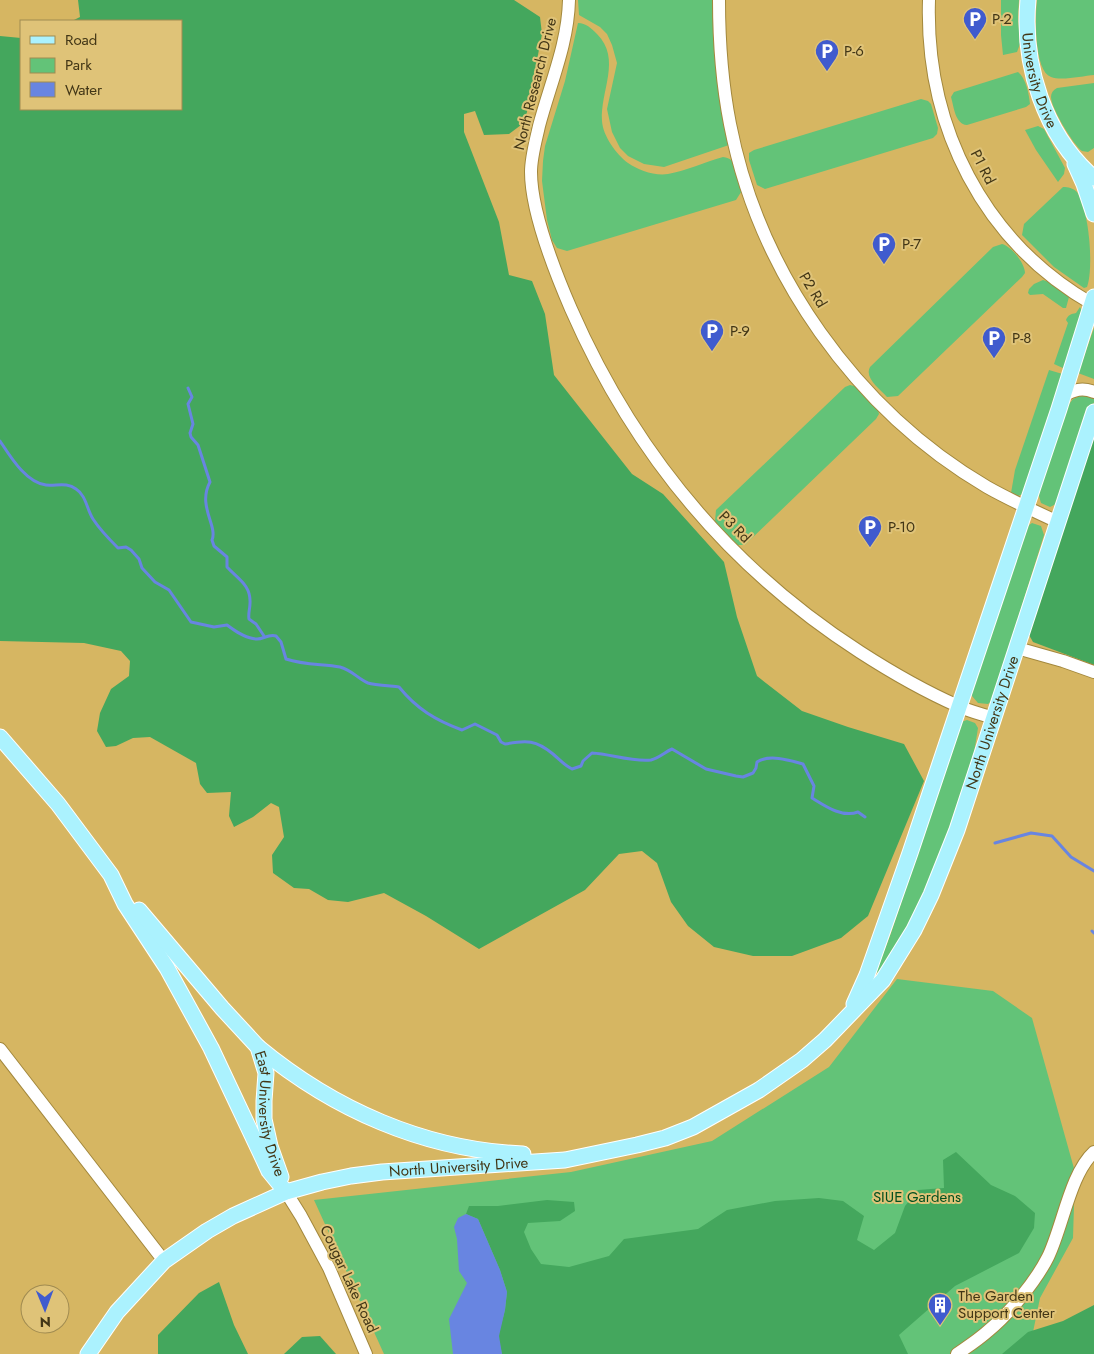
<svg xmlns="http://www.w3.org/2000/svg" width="1094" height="1354" font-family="Jost,sans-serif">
	<rect width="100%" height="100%" fill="#dfc378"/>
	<path fill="#d6b662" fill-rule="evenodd" d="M 0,0 L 1094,0 L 1094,1354 L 0,1354 ZM 21,21 L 181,21 L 181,109 L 21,109 ZM 30,1294 L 60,1294 L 60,1324 L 30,1324 Z"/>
	<g fill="#63c378">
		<polygon points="578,0 715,0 729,145 664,167 644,164 628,156 620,148 612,132 607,109 617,63 612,45 607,34 600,27 579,15"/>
		<polygon points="1001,0 1019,0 1018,17 1020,44 1017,52 1003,55 1001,35"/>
		<path d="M 1037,0 L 1094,0 L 1094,75 C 1083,76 1061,81 1051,77 C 1034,71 1035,16 1037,0 Z"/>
		<path d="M 578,23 C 586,23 591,28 597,34 C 622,59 600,91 602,121 C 603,136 616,154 628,163 C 638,170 654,176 668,174 C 686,171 705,162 723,157 C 738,158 739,177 743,189 L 736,200 L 567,251 L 557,248 L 552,240 L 547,220 L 542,181 L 543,161 L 545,146 L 565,81 Z"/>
		<path d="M 1018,72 C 1026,78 1029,94 1030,104 L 1026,107 L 967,125 C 955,124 954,107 951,97 L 954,92 Z"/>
		<path d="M 1094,83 L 1094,148 L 1088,152 L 1082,151 C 1074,146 1051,108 1051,97 C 1051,93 1053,90 1057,88 Z"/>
		<polygon points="921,99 928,101 931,104 938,128 937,134 933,138 765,189 757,185 749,160 749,153 754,150"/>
		<polygon points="1038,126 1044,129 1065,168 1064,174 1058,182 1036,150 1025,130"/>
		<path d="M 1063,187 C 1068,187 1073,188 1077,192 C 1089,209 1094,268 1087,287 L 1084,288 L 1054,267 L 1022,235 L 1024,224 Z"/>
		<path d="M 1002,244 C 1011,246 1025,263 1025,273 L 1022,277 L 898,396 L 887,397 C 880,389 864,378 870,367 L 993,247 Z"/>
		<polygon points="1043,280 1049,282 1069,297 1066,308 1063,308 1043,294 1030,295 1028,293 1029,289 1034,284"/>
		<path d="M 1080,307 L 1083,313 L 1065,369 L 1054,364 L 1068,323 L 1066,320 C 1068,315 1071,314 1076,313 Z"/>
		<polygon points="1094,328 1094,379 1078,373"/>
		<polygon points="1049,370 1066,375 1023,494 1018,496 1011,493 1015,470"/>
		<polygon points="850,385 858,387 877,407 879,414 876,419 749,541 745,545 736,545 715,521 716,510 845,387"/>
		<polygon points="1082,395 1094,395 1094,402 1062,497 1058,503 1050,507 1041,503 1038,493 1066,408 1073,399"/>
		<polygon points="1032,523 1041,526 1044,535 992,701 988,704 978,703 972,696 971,691 1026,527"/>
		<polygon points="967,720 975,723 978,728 974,753 941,852 926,890 904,935 879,973 876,972 891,933 961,722"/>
		<polygon points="897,979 993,991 1032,1018 1075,1172 1073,1238 1040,1298 1033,1332 1031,1354 384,1354 314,1200 571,1172 712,1141 829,1067"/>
	</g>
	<g fill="#44a75d">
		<polygon points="78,0 514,0 540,17 542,34 525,122 509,134 484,135 475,111 464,114 464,132 499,222 509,275 532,281 545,314 554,375 632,474 663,494 724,562 737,617 757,676 802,711 848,727 904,744 924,781 868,916 841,938 792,956 753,956 714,947 688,926 671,902 657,863 642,851 619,854 585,890 479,949 426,916 384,893 348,902 328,900 309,889 294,888 273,873 272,855 284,837 279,807 271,803 253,817 234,827 229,816 231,792 207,793 200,784 196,763 150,737 133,738 116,746 106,747 97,731 100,713 111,689 129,676 130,661 121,651 84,643 0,641 0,36 21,38 21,109 181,109 181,21 72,21 80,17"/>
		<polygon points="1094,436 1094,665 1033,642 1029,635"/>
		<polygon points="956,1152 991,1185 1015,1196 1035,1213 1034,1228 1019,1253 955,1286 899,1335 908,1354 502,1354 498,1336 505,1310 507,1292 500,1270 478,1219 466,1214 469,1206 498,1206 547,1200 574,1202 575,1211 560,1221 528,1223 524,1232 531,1249 541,1264 569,1267 609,1256 624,1239 698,1229 727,1210 775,1201 819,1198 843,1201 864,1216 857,1240 874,1250 895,1233 905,1206 918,1190 944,1188 943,1160"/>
		<polygon points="219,1282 234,1325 248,1354 158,1354 158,1335 199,1293"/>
		<polygon points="1094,1305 1094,1354 1002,1354 1028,1332 1063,1321"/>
		<polygon points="320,1336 336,1354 284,1354 302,1337"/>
	</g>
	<polygon fill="#6885e1" points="466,1214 478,1219 500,1270 507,1292 505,1310 499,1336 502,1354 453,1354 449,1319 467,1283 459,1271 457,1239 454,1227 458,1218"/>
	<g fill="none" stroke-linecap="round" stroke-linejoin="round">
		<g stroke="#6885e1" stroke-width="3">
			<path d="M 188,388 L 192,397 L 188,404 L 193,424 L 190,433 L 191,437 L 198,445 L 210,482 C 197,506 218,526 212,540 L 214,546 L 227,557 L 227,567 C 238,579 251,585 250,603 C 250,609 248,613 249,619 L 256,624 L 264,636"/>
			<path d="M 0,441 C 10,456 26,483 46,485 C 57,486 67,482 76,489 C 86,495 87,510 93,519 C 100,530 109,539 118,548 L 126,547 L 131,550 L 139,559 L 142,568 L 155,582 L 169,590 L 191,622 L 214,627 L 227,625 C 235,631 246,639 257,639 C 264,639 268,634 276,636 L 281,642 L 286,659 C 304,665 322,664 340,667 C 352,670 358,679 368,683 C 374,685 391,686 399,687 C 417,709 435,720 462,730 L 475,724 L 497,735 L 501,742 L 505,744 C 527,740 536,740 553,754 C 560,760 564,765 572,769 L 581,766 L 583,761 L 592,753 C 611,754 631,762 651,760 C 659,758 665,752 672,749 L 706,769 L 736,776 L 743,777 L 753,773 L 756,768 L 757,762 C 769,754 789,760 803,764 L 814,786 L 812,798 C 825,806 842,818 858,812 L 865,817"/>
			<polyline points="995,843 1031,833 1052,836 1071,857 1094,871"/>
			<polyline points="1092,931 1094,933"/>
		</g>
		<g stroke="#a3883d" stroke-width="14">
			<g id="minor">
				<path d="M 569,0 C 568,44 550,84 539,126 C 536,140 531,157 531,172 C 531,212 555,272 571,309 C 634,453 728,567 860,652 C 891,672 924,691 958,706 C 969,711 981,714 993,718"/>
				<path d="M 719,0 C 719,42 722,83 730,124 C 759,273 856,410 987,487 C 1010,500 1034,511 1058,522"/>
				<path d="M 929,0 C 925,126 983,242 1094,305"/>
				<path d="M 1063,396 C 1074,390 1082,387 1094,392"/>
				<polyline points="1017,648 1063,661 1094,672"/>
				<polyline points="0,1049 164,1261"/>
				<polyline points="286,1192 301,1216 329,1268 366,1354"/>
				<path d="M 957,1354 C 967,1347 978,1340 988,1331 C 1009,1314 1036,1281 1048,1257 C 1063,1226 1070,1174 1094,1152"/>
			</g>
		</g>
		<g stroke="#fff" stroke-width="17">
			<g id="major">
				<path id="s1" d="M 1028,0 C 1022,64 1044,135 1094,178"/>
				<polyline points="1075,164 1084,184 1094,214"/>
				<polyline points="0,737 58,804 111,875 125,904 167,968 211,1048 269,1171 286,1192"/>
				<path id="s2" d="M 139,910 L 222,1008 L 258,1047 L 266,1073 L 264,1101 L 264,1119 L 270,1146 L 281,1177"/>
				<polyline points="854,1004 867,975 910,853 1059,409 1094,297"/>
				<path d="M 258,1047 C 333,1109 424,1150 523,1154"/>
				<path id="s3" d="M 88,1354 L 117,1312 L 164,1261 L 207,1231 L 233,1216 L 286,1192 L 322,1182 L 351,1176 L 382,1172 L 565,1160 L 637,1145 L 665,1138 L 693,1127 L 759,1090 L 802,1060 L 825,1040 L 883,980 L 914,930 L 931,895 L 957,830 L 1094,412"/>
			</g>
		</g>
		<use href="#minor" stroke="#fff" stroke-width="12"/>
		<use href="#major" stroke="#abf2fe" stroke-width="15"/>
	</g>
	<defs>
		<g id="parking-pin" transform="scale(1.25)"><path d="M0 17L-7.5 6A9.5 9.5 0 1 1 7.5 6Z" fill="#405bce" stroke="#dfc378"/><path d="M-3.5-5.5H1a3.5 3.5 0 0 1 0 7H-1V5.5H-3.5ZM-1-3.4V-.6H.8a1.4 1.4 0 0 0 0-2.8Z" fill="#fff"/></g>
		<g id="building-pin" transform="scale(1.25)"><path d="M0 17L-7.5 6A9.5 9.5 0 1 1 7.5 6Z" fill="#405bce" stroke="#dfc378"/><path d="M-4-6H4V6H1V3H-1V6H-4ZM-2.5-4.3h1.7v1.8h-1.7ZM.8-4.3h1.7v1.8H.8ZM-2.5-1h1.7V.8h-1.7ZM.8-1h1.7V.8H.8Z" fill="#fff"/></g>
	</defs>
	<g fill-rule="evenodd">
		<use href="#parking-pin" x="975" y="19"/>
		<use href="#parking-pin" x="827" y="51"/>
		<use href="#parking-pin" x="884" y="244"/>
		<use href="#parking-pin" x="712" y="331"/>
		<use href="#parking-pin" x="994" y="338"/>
		<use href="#parking-pin" x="870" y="527"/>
		<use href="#building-pin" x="940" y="1305"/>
	</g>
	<g text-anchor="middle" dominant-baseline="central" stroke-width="4" stroke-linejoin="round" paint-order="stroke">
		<g font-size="15" fill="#423616" stroke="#dfc378" text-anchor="start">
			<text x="992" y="19">P-2</text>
			<text x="844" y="51">P-6</text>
			<text x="902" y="244">P-7</text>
			<text x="730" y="331">P-9</text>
			<text x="1012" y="338">P-8</text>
			<text x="888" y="527">P-10</text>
			<text x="958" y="1296">The Garden<tspan x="958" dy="17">Support Center</tspan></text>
		</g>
		<g font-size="15" fill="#423616" stroke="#dfc378">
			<text stroke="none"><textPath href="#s1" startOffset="82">University Drive</textPath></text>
			<text transform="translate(535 84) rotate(-76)">North Research Drive</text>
			<text transform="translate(983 167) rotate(63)">P1 Rd</text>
			<text transform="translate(813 290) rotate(59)">P2 Rd</text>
			<text transform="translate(735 527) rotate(45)">P3 Rd</text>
			<text stroke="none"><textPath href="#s3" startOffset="1198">North University Drive</textPath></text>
			<text stroke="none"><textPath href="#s2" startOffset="250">East University Drive</textPath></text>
			<text stroke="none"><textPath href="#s3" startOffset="436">North University Drive</textPath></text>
			<text transform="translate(349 1279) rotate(65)">Cougar Lake Road</text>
		</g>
		<g font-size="15" fill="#024f1f" stroke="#dfc378">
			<text x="917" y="1197">SIUE Gardens</text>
		</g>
	</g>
	<rect x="20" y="20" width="162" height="90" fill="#dfc378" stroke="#a08b51"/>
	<rect x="30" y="36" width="25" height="8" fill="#abf2fe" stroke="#a08b51"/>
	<text x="65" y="45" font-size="15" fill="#423616">Road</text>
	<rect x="30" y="58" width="25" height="15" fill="#63c378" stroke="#a08b51"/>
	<text x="65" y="70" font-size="15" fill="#423616">Park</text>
	<rect x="30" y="82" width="25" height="15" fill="#6885e1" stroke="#a08b51"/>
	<text x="65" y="95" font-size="15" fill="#423616">Water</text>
	<g transform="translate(45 1309) rotate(179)"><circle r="24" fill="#dfc378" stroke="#a08b51"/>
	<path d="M0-4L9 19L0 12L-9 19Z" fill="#405bce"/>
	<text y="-8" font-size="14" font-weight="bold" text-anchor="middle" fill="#423616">N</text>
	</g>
</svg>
